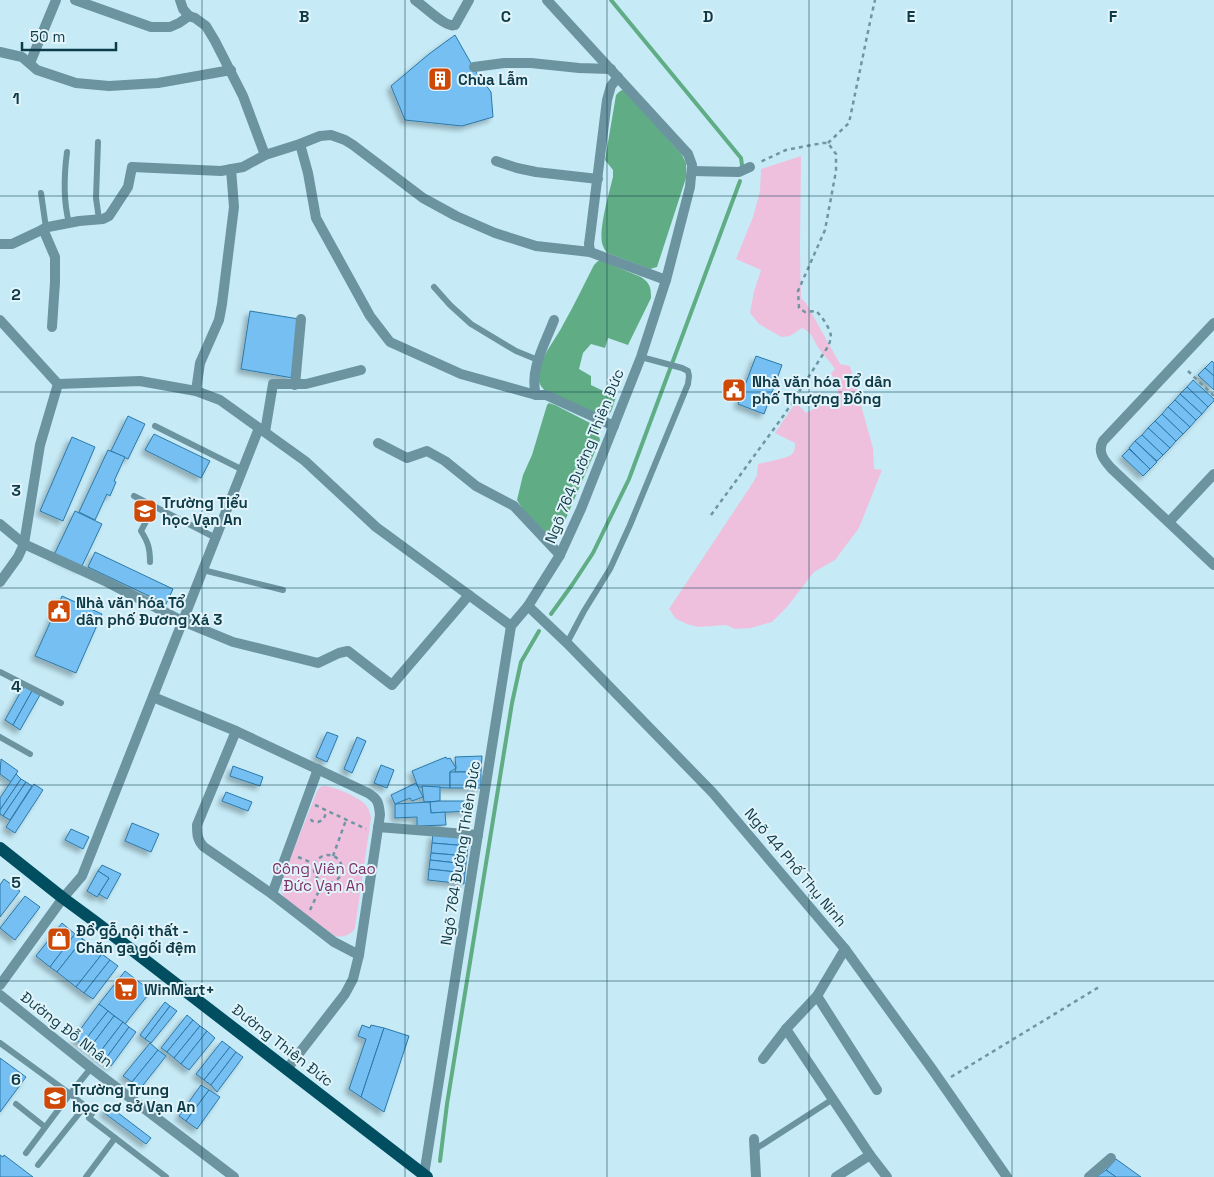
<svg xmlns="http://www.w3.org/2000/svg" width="1214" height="1177" font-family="'Space Grotesk',sans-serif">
	<defs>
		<filter id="shadow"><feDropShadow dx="-4" dy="4" stdDeviation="2.5" flood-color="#0004"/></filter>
	</defs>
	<rect width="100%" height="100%" fill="#c6ebf7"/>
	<g fill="#eec0dd">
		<path d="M 801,156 L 800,250 L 801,298 L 806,303 L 840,364 L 850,366 L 873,448 L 874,469 L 882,470 L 859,528 L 835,560 L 814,572 L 787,607 L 772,622 L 751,628 L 735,629 L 726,625 L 698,627 L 687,624 L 676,619 L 669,609 L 754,481 L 757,475 L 758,464 C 766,462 784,459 791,455 C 795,452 795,447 795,443 L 775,433 L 796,402 L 806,413 L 830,400 L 838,393 L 837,383 L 831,374 L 835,369 C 830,361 822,354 817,346 C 813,338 811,332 802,328 L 790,336 L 782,337 L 776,334 L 759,324 L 750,313 L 754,291 L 761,270 L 736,259 L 753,217 L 760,191 L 761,169 Z"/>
		<path d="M 323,786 C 334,786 356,796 364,803 C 368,807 370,812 371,818 L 355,928 C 351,935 343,938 335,936 L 289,902 C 280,894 281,891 282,879 L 316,794 L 319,788 Z"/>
	</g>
	<g fill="#60ad85">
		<path d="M 622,90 L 626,91 L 682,155 L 686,163 L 686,178 L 657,267 L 650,269 L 607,253 C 605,250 603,247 602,243 C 599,228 609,193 613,177 L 613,170 L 605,160 L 616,95 L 619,92 Z"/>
		<path d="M 598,261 L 602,261 L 641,277 C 650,283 651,287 651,298 L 628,345 L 608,338 L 605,348 L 591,344 L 583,353 L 579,369 L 591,376 L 591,385 L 616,397 C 613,405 612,414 605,418 L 549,394 C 540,387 537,382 539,371 C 543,353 556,339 564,323 C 575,304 584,284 594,265 Z"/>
		<path d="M 549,403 L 555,405 L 594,425 L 597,429 L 600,440 L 561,530 L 558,534 C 555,534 549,535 546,533 C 540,530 520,506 517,500 L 523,475 L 532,455 L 547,405 Z"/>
	</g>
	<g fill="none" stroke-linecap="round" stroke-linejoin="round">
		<g stroke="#60ad85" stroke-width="4">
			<polyline points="611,0 741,158 742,165"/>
			<polyline points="551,614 572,585 593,553 629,479 740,181"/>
			<polyline points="440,1161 447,1104 512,703 521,662 539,631"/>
		</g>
	</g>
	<g fill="#75bff2" stroke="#2c79a8" filter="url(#shadow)">
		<polygon points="455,35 476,72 491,92 493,117 462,126 405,120 391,86 429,54"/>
		<polygon points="250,311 299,319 293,378 241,369"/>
		<polygon points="756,356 782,365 764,414 738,404"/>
		<polygon points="1212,361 1214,363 1214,376 1205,368"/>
		<polygon points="1205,368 1214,376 1214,390 1198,375"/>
		<polygon points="1193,380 1214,399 1214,401 1208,407 1187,387"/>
		<polygon points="1187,387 1208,407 1202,414 1180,394"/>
		<polygon points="1180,394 1202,414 1196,420 1175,400"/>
		<polygon points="1175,400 1196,420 1190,427 1168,407"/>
		<polygon points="1168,407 1190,427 1183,434 1162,414"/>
		<polygon points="1162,414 1183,434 1176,441 1155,421"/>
		<polygon points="128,416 145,424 128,459 111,451"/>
		<polygon points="1155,421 1176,441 1170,448 1148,428"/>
		<polygon points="1148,428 1170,448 1163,455 1142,435"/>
		<polygon points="154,434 210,461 201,478 145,450"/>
		<polygon points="1142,435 1163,455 1157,461 1135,441"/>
		<polygon points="72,437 95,447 63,521 40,511"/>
		<polygon points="1135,441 1157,462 1150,469 1129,448"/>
		<polygon points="1129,449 1150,469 1143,476 1122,456"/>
		<polygon points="108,450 125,457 114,481 116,482 110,496 107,494 95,520 79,512"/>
		<polygon points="75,511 102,524 81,568 54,555"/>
		<polygon points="95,552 173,589 166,604 88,567"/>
		<polygon points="62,596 102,614 76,673 35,656"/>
		<polygon points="24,686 32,691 13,725 5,720"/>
		<polygon points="32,691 40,695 20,730 13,725"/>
		<polygon points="327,732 338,736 327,762 316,757"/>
		<polygon points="357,737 366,741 352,773 344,769"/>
		<polygon points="482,756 481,772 455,772 456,768 455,757"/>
		<polygon points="446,757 447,759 450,758 456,768 450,772 450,788 418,787 412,771"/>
		<polygon points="1,759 18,771 11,782 0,774"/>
		<polygon points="381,765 394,770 387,788 374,783"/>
		<polygon points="233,766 263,777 260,786 230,776"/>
		<rect x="450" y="772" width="31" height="16"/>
		<polygon points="16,774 21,779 0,810 0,798"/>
		<polygon points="21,779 26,782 3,816 0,814 0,810"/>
		<polygon points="26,782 32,786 10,820 3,816"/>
		<polygon points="416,783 423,797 412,801 410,798 395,804 391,795"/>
		<polygon points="34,784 43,790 15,833 6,827"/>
		<polygon points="422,786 440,787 440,801 424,802"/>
		<polygon points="226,792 252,802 248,811 222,801"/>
		<polygon points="440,801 470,801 470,811 431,813 430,802"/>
		<polygon points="430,802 431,813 445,812 446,825 417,826 417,817 395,818 395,804"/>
		<polygon points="132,823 159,834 151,852 125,841"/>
		<polygon points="71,829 89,837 83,849 65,840"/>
		<polygon points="433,834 469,838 468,846 432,843"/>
		<polygon points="432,843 468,846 467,856 431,853"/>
		<polygon points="431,853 467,856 466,864 430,860"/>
		<polygon points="430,860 466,864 465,873 429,869"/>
		<polygon points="102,865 121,874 107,899 99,894 109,878 98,871"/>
		<polygon points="429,869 465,873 464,884 428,880"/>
		<polygon points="98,871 109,878 97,897 87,891"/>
		<polygon points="4,879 20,891 0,917 0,885"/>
		<polygon points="25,896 40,907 15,940 0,928"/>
		<polygon points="62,923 75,934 50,967 36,956"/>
		<polygon points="75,934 83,939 57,972 50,967"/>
		<polygon points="83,939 102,954 76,987 57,972"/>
		<polygon points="102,954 110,960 84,993 76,987"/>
		<polygon points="110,960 118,966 93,999 84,993"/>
		<polygon points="125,971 151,991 125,1024 99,1004"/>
		<polygon points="165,1002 170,1006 145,1039 140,1035"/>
		<polygon points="99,1004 108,1011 82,1044 74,1038"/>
		<polygon points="170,1006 177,1011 151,1043 145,1039"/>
		<polygon points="108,1011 114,1016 89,1049 82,1044"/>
		<polygon points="187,1015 193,1020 167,1052 161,1048"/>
		<polygon points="114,1016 123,1022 97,1056 89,1049"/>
		<polygon points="193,1020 200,1026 174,1058 167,1052"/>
		<polygon points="123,1022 129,1027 104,1061 97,1056"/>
		<polygon points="362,1025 370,1028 371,1025 384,1028 361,1097 349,1089 366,1039 358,1036"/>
		<polygon points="200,1026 207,1031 181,1064 174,1058"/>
		<polygon points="129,1027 136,1032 111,1066 104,1061"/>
		<polygon points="384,1028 409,1036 384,1112 361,1097"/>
		<polygon points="207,1031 215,1038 189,1070 181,1064"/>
		<polygon points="222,1041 230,1047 204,1080 196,1074"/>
		<polygon points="150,1043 158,1050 132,1082 123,1076"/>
		<polygon points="230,1047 236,1052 211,1085 204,1080"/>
		<polygon points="158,1050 166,1056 140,1089 132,1082"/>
		<polygon points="236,1052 243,1057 217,1092 211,1085"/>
		<polygon points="0,1058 26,1077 0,1112"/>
		<polygon points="201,1085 209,1090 186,1121 179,1116"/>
		<polygon points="209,1090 220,1097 197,1129 186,1121"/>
		<polygon points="109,1106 151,1138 146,1144 103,1112"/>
		<polygon points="0,1155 3,1157 4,1155 33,1177 0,1177"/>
		<polygon points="1116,1159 1141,1177 1116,1177 1106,1170"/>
		<polygon points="1106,1170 1116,1177 1096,1177"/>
	</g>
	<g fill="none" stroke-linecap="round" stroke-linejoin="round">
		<g stroke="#6e96a3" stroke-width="2.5" stroke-dasharray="4 4" stroke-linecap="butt">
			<polyline points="828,143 849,123 870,22 875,0"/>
			<polyline points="1188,371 1214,396"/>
			<path d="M 711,515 L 784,415 L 829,345 C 829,344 831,338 831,337 C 831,330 822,316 816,311 L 805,312 L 799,308 L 798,291 L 825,230 L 836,171 L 836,154 L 828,143 L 823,143 L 786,150 L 758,163"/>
			<polyline points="315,805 366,829"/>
			<polyline points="311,819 312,821 318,822 323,820 325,816 325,810"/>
			<circle cx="328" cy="869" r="14"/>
			<polyline points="333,856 346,820"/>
			<polyline points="298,857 315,864"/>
			<polyline points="341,871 360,874"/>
			<polyline points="310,910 323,882"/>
			<polyline points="951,1077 1099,987"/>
		</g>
		<g stroke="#6c93a0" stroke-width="6">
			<polyline points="98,142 96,198 99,219"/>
			<path d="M 67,152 C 64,175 63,200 69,223"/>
			<polyline points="41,193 46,228"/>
			<polyline points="434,287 450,305 471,324 516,351 538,360"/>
			<polyline points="155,426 243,470"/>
			<polyline points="134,496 216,538"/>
			<path d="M 150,562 C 150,548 148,542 141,531 L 154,506"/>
			<polyline points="203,570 283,590"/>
			<polyline points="567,643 584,611 610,569 630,525 688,384 689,376 688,371 682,368 641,357"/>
			<polyline points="0,672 61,703"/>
			<polyline points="0,737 30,754"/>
			<polyline points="0,1043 70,1094 91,1068"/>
			<polyline points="16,1104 45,1127"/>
			<polyline points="754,1150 833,1099"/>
			<polyline points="26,1153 70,1094 93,1112 89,1118 166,1177"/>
			<polyline points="38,1165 85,1106"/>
			<polyline points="86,1177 115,1138"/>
		</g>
		<g stroke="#6c93a0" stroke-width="10">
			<polyline points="75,0 151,27 170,27 179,23 189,16"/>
			<polyline points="180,0 183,9 189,16 195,18 206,26 215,41 243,96 265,155"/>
			<path d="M 415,0 C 424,6 442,24 451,25 C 452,26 453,25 455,25 L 469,0"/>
			<polyline points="0,52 22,57 37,70 76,83 109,86 158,83 231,70"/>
			<polyline points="30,63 56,0"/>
			<polyline points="474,67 504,63 531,63 579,68 611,69"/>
			<polyline points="300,144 308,173 316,218 370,316 390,342 461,374 536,395 546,395 614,426"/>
			<polyline points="496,161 517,168 536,172 598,179"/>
			<polyline points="692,171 739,172 750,167"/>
			<polyline points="43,229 55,257 55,282 52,327"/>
			<polyline points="0,244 12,244 48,227 79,221 103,219 109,216 128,187 132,167 221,171 243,167 265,155 300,144 320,136 331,135 345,140 353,145 423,198 456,216 495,233 536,246 590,252 666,280"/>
			<polyline points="590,252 589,244 591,229 607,100 611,86 618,77"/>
			<polyline points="0,320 58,384"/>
			<path d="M 1214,323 L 1103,441 C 1097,452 1104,460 1111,468 L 1214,565"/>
			<polyline points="58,384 140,381 196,391 220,400 305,461 376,527 511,626"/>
			<polyline points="295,385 301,319"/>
			<polyline points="196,391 200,363 219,320 222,304 234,207 231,169"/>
			<path d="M 536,395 C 529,370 545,344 554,320"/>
			<polyline points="265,432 273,384 306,384 361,370"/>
			<polyline points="378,443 407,458 427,451 445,461 476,486 514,506 560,555"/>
			<polyline points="1169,522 1214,474"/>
			<polyline points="0,524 24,544 107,582 182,621 233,642 318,663 339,653 348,651 392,685 469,595"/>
			<polyline points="0,582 18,557 24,544 40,445 58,384"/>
			<polyline points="528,606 567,643 713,793 845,949 932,1069 1007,1177"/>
			<path d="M 153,697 L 236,731 L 368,793 C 378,799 379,803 380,815 L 359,955 L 353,979 L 345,994 L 287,1069"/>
			<path d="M 236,731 L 197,825 C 197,834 197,840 204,847 L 272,894 L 334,942 L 359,955"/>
			<polyline points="378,827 478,835"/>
			<polyline points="272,894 318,769"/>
			<polyline points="0,985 63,898 82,876 259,428"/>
			<polyline points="0,995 91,1068 234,1177"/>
			<polyline points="817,996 877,1090"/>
			<polyline points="786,1029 870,1155 887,1177"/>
			<polyline points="763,1059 786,1029 817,996 845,949"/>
			<polyline points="754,1139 756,1177"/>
			<polyline points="836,1177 870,1155"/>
			<polyline points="1089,1177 1111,1158"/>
		</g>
		<polyline stroke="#6c93a0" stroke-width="10" points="424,1175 511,626 528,606 560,555 581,509 641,357 666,280 690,187 692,165 688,154 547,0"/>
		<polyline stroke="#014e60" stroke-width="12" points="0,848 63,898 97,923 427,1177"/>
	</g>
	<path fill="none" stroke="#0e3b48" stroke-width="1" stroke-opacity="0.55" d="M 202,0 L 202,1177M 405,0 L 405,1177M 607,0 L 607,1177M 809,0 L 809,1177M 1012,0 L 1012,1177M 0,196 L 1214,196M 0,392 L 1214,392M 0,588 L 1214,588M 0,785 L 1214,785M 0,981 L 1214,981"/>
	<defs>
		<g id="building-square" transform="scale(1.25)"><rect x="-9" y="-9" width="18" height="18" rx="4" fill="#ce4806" stroke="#e2f4fa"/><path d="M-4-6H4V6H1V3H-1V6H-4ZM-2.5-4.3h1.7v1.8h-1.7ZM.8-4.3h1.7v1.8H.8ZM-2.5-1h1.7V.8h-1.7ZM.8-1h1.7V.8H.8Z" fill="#fff"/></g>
		<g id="civic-square" transform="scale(1.25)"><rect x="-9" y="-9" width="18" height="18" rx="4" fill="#ce4806" stroke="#e2f4fa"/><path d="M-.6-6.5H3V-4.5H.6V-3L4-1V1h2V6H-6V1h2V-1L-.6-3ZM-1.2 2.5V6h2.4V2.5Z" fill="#fff"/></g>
		<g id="school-square" transform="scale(1.25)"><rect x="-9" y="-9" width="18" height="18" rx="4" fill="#ce4806" stroke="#e2f4fa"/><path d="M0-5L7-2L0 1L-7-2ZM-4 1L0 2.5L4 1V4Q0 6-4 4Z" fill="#fff"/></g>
		<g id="shop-square" transform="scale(1.25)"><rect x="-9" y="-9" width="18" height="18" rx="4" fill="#ce4806" stroke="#e2f4fa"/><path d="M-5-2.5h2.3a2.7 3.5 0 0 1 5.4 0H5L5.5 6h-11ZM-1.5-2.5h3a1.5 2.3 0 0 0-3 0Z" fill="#fff"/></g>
		<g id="supermarket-square" transform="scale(1.25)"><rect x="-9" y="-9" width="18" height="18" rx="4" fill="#ce4806" stroke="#e2f4fa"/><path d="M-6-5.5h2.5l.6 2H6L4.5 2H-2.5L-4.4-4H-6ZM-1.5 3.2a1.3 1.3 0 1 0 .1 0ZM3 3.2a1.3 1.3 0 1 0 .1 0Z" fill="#fff"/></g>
	</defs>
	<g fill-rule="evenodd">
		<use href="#building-square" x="440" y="79"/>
		<use href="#civic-square" x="734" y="390"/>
		<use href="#school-square" x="145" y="511"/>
		<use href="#civic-square" x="59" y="611"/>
		<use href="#shop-square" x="59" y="939"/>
		<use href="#supermarket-square" x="126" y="989"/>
		<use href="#school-square" x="55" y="1098"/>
	</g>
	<g text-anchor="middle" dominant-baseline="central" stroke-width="4" stroke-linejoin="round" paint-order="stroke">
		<g font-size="15" font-weight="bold" fill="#0e3b48" stroke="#e2f4fa" text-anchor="start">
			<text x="458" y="79">Chùa Lẫm</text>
			<text x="752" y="381">Nhà văn hóa Tổ dân<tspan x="752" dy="17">phố Thượng Đồng</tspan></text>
			<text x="162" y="502">Trường Tiểu<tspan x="162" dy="17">học Vạn An</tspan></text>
			<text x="76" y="602">Nhà văn hóa Tổ<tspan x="76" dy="17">dân phố Đương Xá 3</tspan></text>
			<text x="76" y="930">Đồ gỗ nội thất -<tspan x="76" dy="17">Chăn ga gối đệm</tspan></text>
			<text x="144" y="989">WinMart+</text>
			<text x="72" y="1089">Trường Trung<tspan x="72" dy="17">học cơ sở Vạn An</tspan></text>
		</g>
		<g font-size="15" fill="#0e3b48" stroke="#e2f4fa">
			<text transform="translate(584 456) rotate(-68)">Ngõ 764 Đường Thiên Đức</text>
			<text transform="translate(460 853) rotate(-81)">Ngõ 764 Đường Thiên Đức</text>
			<text transform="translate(796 867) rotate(50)">Ngõ 44 Phố Thụ Ninh</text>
			<text transform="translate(67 1029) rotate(38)">Đường Đỗ Nhân</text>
			<text transform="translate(283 1045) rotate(38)">Đường Thiên Đức</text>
		</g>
		<g font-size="15" fill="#7e3168" stroke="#e2f4fa">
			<text x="324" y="868">Công Viên Cao<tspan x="324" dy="17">Đức Vạn An</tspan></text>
		</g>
	</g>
	<g font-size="16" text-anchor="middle" font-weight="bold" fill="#0e3b48" stroke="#e2f4fa" stroke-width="4" stroke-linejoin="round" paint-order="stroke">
		<text x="304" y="22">B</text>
		<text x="506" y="22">C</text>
		<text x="708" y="22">D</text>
		<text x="911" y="22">E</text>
		<text x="1113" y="22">F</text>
		<text x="16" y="104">1</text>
		<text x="16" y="300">2</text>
		<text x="16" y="496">3</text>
		<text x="16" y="692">4</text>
		<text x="16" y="888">5</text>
		<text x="16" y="1085">6</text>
	</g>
	<path d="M22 42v8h94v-8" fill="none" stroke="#0e3b48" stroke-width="2.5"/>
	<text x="30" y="42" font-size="15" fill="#0e3b48" stroke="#e2f4fa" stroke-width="4" paint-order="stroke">50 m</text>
</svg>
